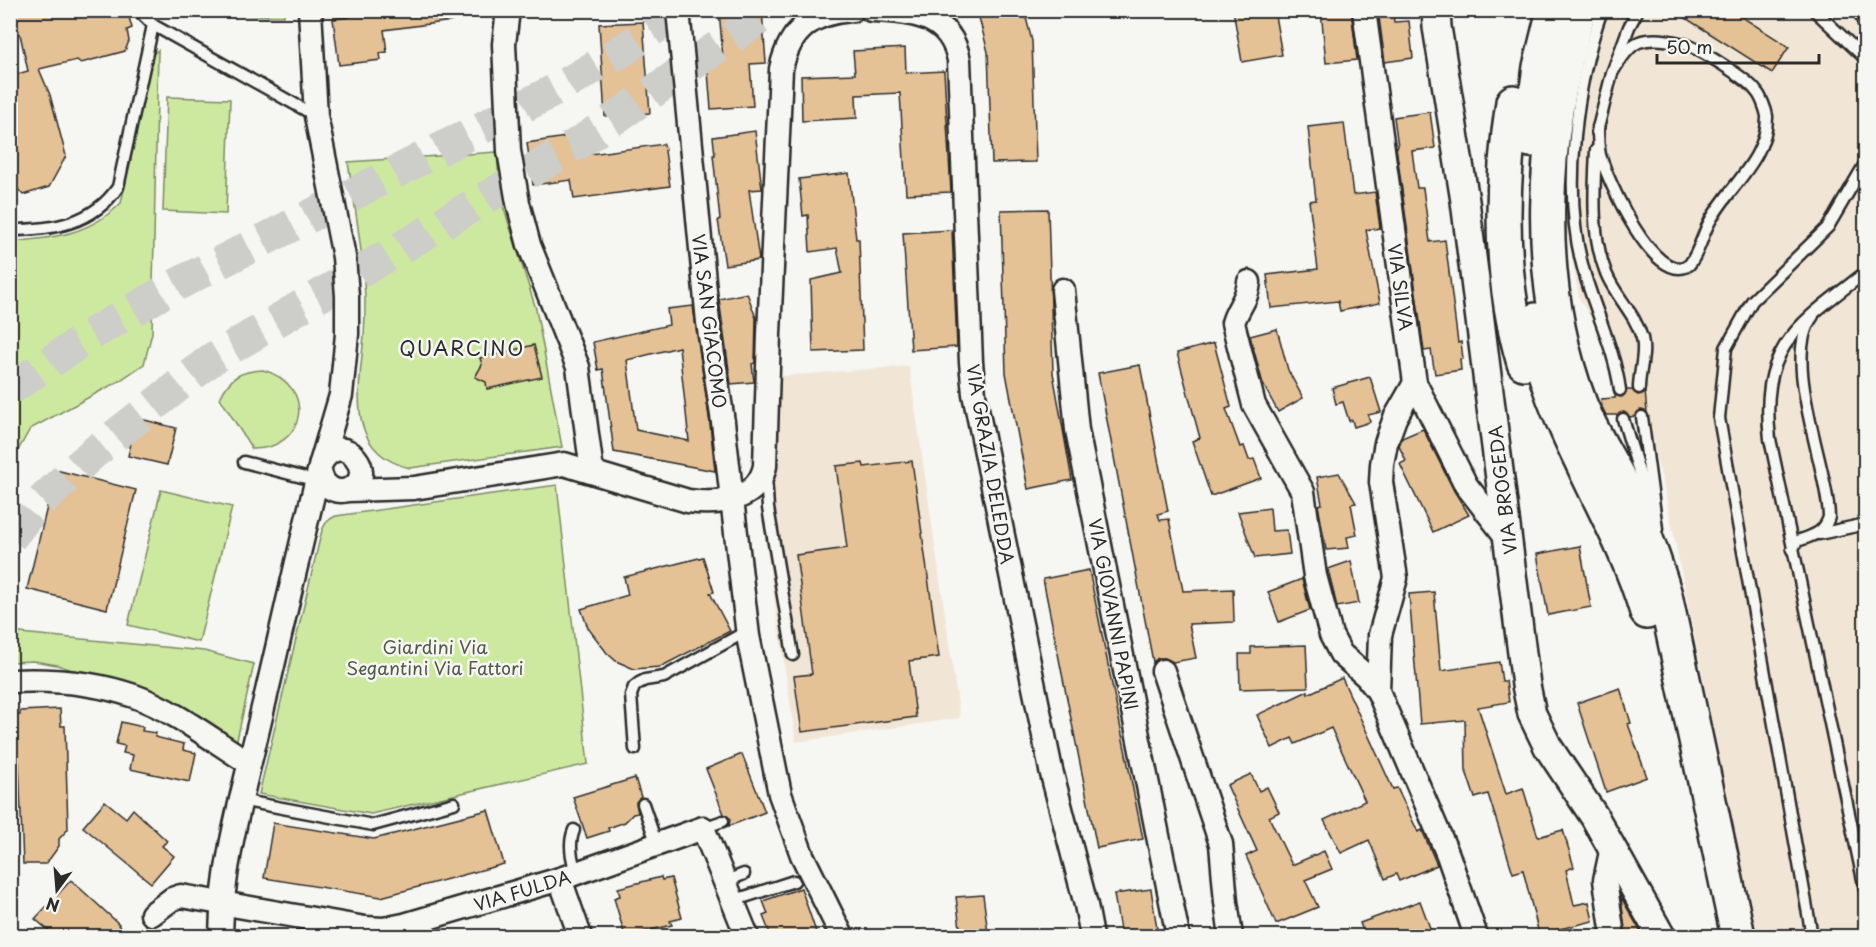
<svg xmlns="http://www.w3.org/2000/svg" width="1876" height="947" font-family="'Playpen Sans',sans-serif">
	<rect width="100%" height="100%" fill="#f6f6f2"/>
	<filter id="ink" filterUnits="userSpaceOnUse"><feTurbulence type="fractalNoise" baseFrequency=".0167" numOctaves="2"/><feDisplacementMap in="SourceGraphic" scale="12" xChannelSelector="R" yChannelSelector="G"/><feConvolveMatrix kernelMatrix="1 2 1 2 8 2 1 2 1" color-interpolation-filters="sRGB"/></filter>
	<g filter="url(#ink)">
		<g fill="#f1e6d6">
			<polygon points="1597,11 1865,11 1865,936 1756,936 1662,478 1640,404 1579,298 1564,214 1573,81"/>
			<polygon points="909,366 960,718 796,742 762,518 768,508 771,494 781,376"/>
		</g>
		<g fill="#cde99f" stroke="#7c8a65" stroke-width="1.5">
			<polygon points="162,10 284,10 284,16 162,14"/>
			<path d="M 158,50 L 152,333 L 144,364 L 119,381 L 30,429 L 11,463 L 11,242 C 53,238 89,235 121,203 L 153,54 Z"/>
			<polygon points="167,97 230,99 226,214 163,211"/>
			<path d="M 497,152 L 500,196 L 536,309 L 562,447 L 410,468 C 343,452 360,386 364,335 C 365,323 365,310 365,298 C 363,255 355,206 348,162 Z"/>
			<path d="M 263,370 C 317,385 307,450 252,449 L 220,398 C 230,377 240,371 263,370 Z"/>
			<path d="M 557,485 L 588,764 L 371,814 L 259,794 L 321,534 C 324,524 327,520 336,516 Z"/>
			<polygon points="161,490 232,507 199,642 128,625"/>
			<polygon points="10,632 204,651 254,664 236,744 174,703 57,665 34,661 11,662"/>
		</g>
		<g fill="#e5c196" stroke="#2b2b2b" stroke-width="1.5" fill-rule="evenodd">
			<polygon points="10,10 127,10 132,28 127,30 129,41 125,51 81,63 77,60 39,69 50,95 66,156 49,187 23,195 17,188 10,190 10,76 28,71 20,34 10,36"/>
			<polygon points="348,10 451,10 452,21 384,30 387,52 380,53 381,60 339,65 333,19 349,17"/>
			<polygon points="719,10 762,10 766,63 750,64 753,106 711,109 707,60 723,58"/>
			<polygon points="977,10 1024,10 1032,41 1036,162 992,163 988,52"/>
			<polygon points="1233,10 1274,10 1282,55 1242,62"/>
			<polygon points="1321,10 1351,10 1357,60 1326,63"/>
			<polygon points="1673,10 1731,10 1789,47 1772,73"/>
			<polygon points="1393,16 1394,22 1409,21 1413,58 1385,62 1379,17"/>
			<polygon points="643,22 650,113 605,116 599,24"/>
			<polygon points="905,48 906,73 944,71 951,192 906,194 900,93 856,95 857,118 802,121 801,76 855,74 853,51"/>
			<polygon points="1430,112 1435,148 1412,151 1417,188 1423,188 1430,242 1445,240 1458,343 1461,342 1463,359 1460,359 1461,370 1435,374 1431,350 1424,351 1396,146 1398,146 1394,117"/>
			<polygon points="1344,123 1353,195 1375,192 1380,228 1366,230 1380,303 1340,311 1338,301 1271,308 1267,275 1318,269 1309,201 1316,200 1308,127"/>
			<polygon points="755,131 762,189 749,190 759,260 725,265 718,220 720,219 713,155 715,155 713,137"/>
			<polygon points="572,136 576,156 664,144 670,186 574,199 571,180 533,185 527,143"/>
			<polygon points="849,173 856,239 859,239 863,350 813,352 811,280 842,273 837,248 810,252 808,215 803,216 799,179"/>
			<polygon points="1048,209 1053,373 1072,480 1028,489 1006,373 1001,210"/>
			<polygon points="952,230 957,347 911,350 903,233"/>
			<polygon points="747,293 756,318 755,363 752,364 754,382 731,384 719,299"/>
			<path d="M 693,306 L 710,424 L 715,471 L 614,452 L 603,369 L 598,370 L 593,342 L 669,325 L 667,309 ZM 679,347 L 689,441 L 636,430 L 627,360 Z"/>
			<polygon points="1277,329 1288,370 1303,398 1278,412 1263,384 1250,336"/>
			<polygon points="1214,343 1231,407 1226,409 1240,447 1244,446 1249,460 1254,459 1261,478 1211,496 1192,441 1200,438 1177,353"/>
			<polygon points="534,345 542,377 487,389 486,382 475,377 482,365 480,358"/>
			<polygon points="1140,365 1168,511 1158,514 1160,520 1169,519 1183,591 1233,589 1234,622 1189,624 1196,658 1173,662 1165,658 1158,658 1153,662 1098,373"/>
			<polygon points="1370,377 1381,412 1368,415 1370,422 1354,427 1352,420 1349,421 1343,402 1336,404 1332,388"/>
			<polygon points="1627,390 1632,390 1638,395 1645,392 1647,412 1640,410 1635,416 1630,417 1624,412 1617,415 1606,415 1602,407 1601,399 1615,398 1615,395 1622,397"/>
			<polygon points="137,418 176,428 167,465 128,456"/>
			<polygon points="1423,429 1454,491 1469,515 1433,532 1400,464 1406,461 1399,446 1402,438"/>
			<polygon points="912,461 939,657 909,661 916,717 802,732 794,676 812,674 796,555 847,548 836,466 863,463 864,467"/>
			<polygon points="56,470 136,490 107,609 27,589"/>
			<polygon points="1339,473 1356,503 1351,504 1357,535 1347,537 1349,548 1326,550 1318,505 1322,504 1317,477"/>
			<polygon points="1270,508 1272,531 1287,530 1290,554 1255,558 1238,512"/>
			<polygon points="1580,546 1591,607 1548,615 1537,554"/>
			<polygon points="703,557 714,592 710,593 730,631 660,667 634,669 616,661 607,653 588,628 581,609 628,595 624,577"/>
			<polygon points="1351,561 1359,603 1337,607 1328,569"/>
			<polygon points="1089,570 1143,839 1097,848 1043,579"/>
			<polygon points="1302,579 1310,610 1279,622 1268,592"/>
			<polygon points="1434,592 1441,671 1499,662 1502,681 1506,681 1509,702 1478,707 1506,794 1523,788 1538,837 1563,830 1574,867 1566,870 1574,905 1589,902 1593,921 1539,934 1523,870 1513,873 1488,794 1475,798 1466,771 1465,720 1420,724 1409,594"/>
			<polygon points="1306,645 1308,687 1240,689 1239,654 1251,654 1251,647"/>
			<polygon points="1342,678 1393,789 1397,788 1418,832 1422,830 1437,865 1399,881 1396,874 1385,879 1369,840 1341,853 1324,820 1365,801 1331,728 1295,744 1292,738 1272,748 1257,715 1308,691 1308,694"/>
			<polygon points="1620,688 1631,723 1628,724 1647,777 1606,792 1577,703"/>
			<polygon points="60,709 61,726 65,726 68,829 59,839 59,846 46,864 23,864 19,763 13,763 11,715 20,715 20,711"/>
			<polygon points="121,722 143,727 142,731 156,733 155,737 184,744 183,750 196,753 190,782 130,769 133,755 123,753 125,746 116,744"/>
			<polygon points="742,754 765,812 729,826 730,818 724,814 706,769"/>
			<polygon points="1251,774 1259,791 1267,787 1279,812 1269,817 1292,865 1324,851 1332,869 1305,880 1318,907 1276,924 1246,856 1257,851 1227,785"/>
			<polygon points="635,778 641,797 636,802 638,813 633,814 625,822 608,828 609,831 587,838 573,797"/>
			<polygon points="105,801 126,818 133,809 167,841 162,846 174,856 151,883 83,827"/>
			<polygon points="488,810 504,864 381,897 264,878 273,823 374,839"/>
			<polygon points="661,877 662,880 671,878 682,918 670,921 672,925 625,936 614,898 620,896 618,888"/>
			<polygon points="71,880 119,924 118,925 130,936 55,936 35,919"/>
			<polygon points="801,888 816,932 803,936 771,936 763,916 768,914 763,901"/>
			<polygon points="1151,889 1158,936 1121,936 1114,894"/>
			<polygon points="983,895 988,933 980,934 980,936 961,936 956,897"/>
			<polygon points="1621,899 1622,899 1643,936 1626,936"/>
			<polygon points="1420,901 1433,936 1365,936 1360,923"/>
		</g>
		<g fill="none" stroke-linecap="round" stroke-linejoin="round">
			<g stroke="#cdcdca" stroke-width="33" stroke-dasharray="33 16" stroke-linecap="butt">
				<polyline points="10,389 92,334 176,285 561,87 623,50 681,10"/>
				<polyline points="10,538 32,510 92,454 212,359 582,141 771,10"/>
			</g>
			<g stroke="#2b2b2b" stroke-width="15">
				<g id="service">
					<polyline points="138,10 153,25"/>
					<path d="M 1602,10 C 1576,83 1562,192 1583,268 C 1594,309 1614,347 1620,390"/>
					<polyline points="1814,10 1866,59"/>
					<polyline points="1858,10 1866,28"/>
					<path d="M 1598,127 C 1598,137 1598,145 1600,155 C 1608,180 1654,287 1689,265 C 1699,253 1702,236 1709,223 C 1727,188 1768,159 1767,116 C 1766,110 1761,96 1756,91 C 1748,79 1698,48 1684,44 C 1669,40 1653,37 1639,42 C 1628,46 1618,63 1612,73"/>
					<polyline points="1597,132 1612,73 1629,27 1638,10"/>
					<path d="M 1596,150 C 1594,191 1591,235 1606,273 C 1615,296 1635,313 1642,338 C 1646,354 1639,372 1639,388"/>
					<path d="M 10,230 C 53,230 93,224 118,187 L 153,25 L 316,116"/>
					<path d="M 1866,272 C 1799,324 1759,345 1770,439 L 1866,894"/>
					<polyline points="1642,417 1657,529"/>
					<polyline points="1623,419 1647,498"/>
					<polyline points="244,462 317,481"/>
					<polyline points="766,475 768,508 793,655"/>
					<polyline points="1819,534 1866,524"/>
					<path d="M 1792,550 L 1797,541 C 1811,536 1824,534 1829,517 C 1828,466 1780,359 1813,316"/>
					<polyline points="635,749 631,695 634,687 639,683 645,680 664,677 747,631"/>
					<polyline points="240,800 373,825 454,803"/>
					<polyline points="643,804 657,845"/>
					<polyline points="703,828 723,821"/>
					<path d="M 574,830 C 568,844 572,859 576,873"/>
					<polyline points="724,882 744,874"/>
					<polyline points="732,901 794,881"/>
					<polyline points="1812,936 1719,418 1726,348 1752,301 1828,227 1866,162"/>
				</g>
			</g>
			<g stroke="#2b2b2b" stroke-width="27">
				<g id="minor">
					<polyline points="310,10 316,116 344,257 347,296 347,334 341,395 321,463"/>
					<polyline points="508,10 504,44 509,151 518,203 529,245 578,367 592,471"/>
					<polyline points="678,10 708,322 723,422 748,636 780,794 802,855 842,936"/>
					<path d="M 871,10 C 910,12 950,13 959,60 L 971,362 L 974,394 L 1051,770 L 1086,905 L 1092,936"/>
					<polyline points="1364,10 1415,383 1466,485 1508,539"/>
					<path d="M 1249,282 C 1248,299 1237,308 1233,323 L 1254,405 L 1303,492 L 1315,576 L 1331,635 L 1341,654 L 1366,676 L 1378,691"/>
					<polyline points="1063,290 1077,430 1178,936"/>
					<polyline points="1415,383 1395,418 1386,443 1382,464 1381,482 1396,578 1380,635 1378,691 1448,855 1476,936"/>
					<path d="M 348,490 L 414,488 L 564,464 L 688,501 C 719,505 758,501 765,466 L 769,334 L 781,69 C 790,29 812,13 852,10"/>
					<polyline points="1163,671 1221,844 1226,902 1231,936"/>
					<path d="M 10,681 C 52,679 94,682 134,696 C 172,709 214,741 249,763"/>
					<polyline points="1612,847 1605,880 1613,936"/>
					<polyline points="560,879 580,936"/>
					<polyline points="152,914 172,899 181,896 365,928 383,929 404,925 560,879 703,828 747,936"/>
					<path d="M 221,936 C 222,860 245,786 262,712 C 282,629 300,545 321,463 C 343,425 382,478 347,490 C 341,492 334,491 329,487 C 323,483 321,477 320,471"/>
				</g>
			</g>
			<g stroke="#2b2b2b" stroke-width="32">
				<polyline id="tertiary" points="1436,10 1437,27 1465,201 1526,685 1532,714 1548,747 1594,816 1661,936"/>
			</g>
			<g stroke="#2b2b2b" stroke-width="38">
				<g id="motorway">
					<path d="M 1579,10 C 1541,136 1533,280 1580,404 C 1592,434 1610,461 1624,489 C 1642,523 1654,559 1665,595 L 1738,936"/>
					<path d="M 1513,102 C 1500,188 1499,279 1524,363"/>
					<polyline points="1530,140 1540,67 1554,10"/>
					<path d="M 1536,320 C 1539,336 1540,354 1544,370 C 1570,454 1622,527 1647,612"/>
				</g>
			</g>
			<use href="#service" stroke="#f6f6f2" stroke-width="10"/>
			<use href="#minor" stroke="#f6f6f2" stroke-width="22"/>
			<use href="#tertiary" stroke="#f6f6f2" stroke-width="27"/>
			<use href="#motorway" stroke="#f6f6f2" stroke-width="33"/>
		</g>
	</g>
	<g text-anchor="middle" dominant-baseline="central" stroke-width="5" stroke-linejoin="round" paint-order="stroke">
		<g font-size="18" fill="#2b2b2b" stroke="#f6f6f2">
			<text transform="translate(1401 287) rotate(82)">VIA SILVA</text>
			<text transform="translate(710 321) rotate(83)">VIA SAN GIACOMO</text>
			<text transform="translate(991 464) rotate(80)">VIA GRAZIA DELEDDA</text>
			<text transform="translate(1502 490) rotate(-97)">VIA BROGEDA</text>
			<text transform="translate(1114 614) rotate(79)">VIA GIOVANNI PAPINI</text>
			<text transform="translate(522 890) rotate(-17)">VIA FULDA</text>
		</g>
		<g font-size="18" fill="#545a48" stroke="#f6f6f2">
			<text x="435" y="646">Giardini Via<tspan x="435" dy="21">Segantini Via Fattori</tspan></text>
		</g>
		<g font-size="20" letter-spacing="1.5" fill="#2b2b2b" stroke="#f6f6f2">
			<text x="462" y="348">QUARCINO</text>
		</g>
	</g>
	<rect width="1876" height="947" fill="none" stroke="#f6f6f2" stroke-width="36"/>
	<rect x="18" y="18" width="1840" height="911" fill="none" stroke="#2b2b2b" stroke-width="2" filter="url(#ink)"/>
	<g transform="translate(57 890) rotate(196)" stroke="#f6f6f2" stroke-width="4.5" paint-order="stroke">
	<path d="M0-4.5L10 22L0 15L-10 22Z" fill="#2b2b2b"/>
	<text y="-9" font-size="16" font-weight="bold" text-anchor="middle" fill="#2b2b2b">N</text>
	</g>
	<path d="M1657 54v9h162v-9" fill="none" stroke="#2b2b2b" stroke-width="3"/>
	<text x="1666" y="54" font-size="18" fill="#2b2b2b" stroke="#f6f6f2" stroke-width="4.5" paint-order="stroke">50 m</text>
</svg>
